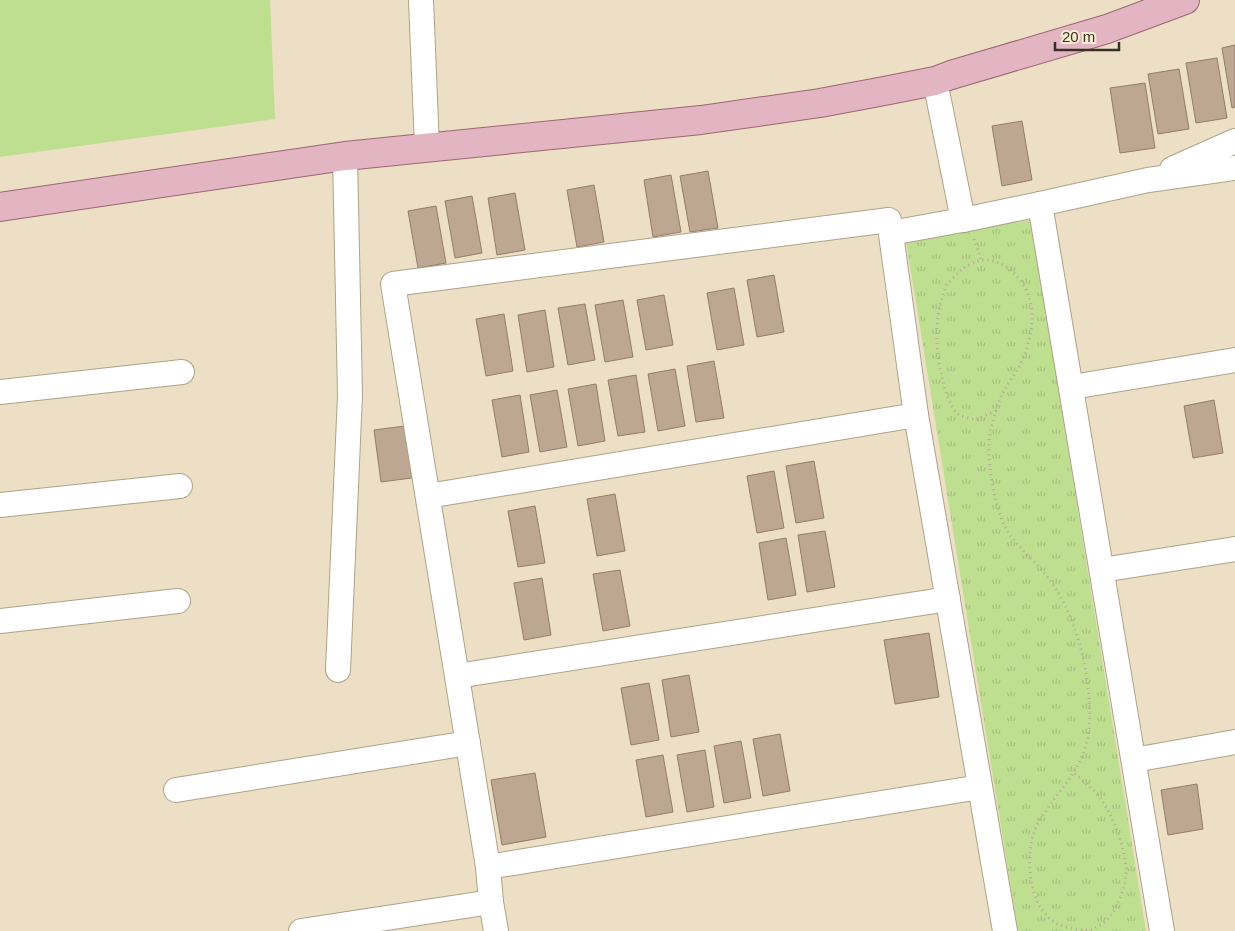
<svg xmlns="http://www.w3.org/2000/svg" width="1235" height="931" font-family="Arial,sans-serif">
	<defs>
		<pattern id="park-tufts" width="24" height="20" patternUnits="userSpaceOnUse" patternTransform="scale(1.25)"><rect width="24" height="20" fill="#bfdf90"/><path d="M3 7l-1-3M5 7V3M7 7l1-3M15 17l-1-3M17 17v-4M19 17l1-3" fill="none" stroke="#a5c07c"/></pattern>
	</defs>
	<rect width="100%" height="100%" fill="#ecdfc5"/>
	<polygon fill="#bfdf90" points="0,0 270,0 275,119 0,157"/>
	<polygon fill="url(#park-tufts)" points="1031,220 1146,931 1018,931 906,241"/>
	<g fill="#bda793" stroke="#927d6a">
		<polygon points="1235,45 1235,107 1232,108 1222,48"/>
		<polygon points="1217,58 1227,118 1196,123 1186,63"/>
		<polygon points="1179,69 1189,129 1158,134 1148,74"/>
		<polygon points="1145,83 1155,148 1120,153 1110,88"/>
		<polygon points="1022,121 1032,180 1002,186 992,126"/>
		<polygon points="708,171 718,228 690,232 680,176"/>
		<polygon points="671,175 681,232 653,237 644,180"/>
		<polygon points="594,185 604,242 577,247 567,190"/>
		<polygon points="515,193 525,250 497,255 488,198"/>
		<polygon points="472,196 482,253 455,258 445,201"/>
		<polygon points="436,206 446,263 418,268 408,211"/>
		<polygon points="774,275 784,332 757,337 747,280"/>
		<polygon points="734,288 744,345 717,350 707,293"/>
		<polygon points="664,295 673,345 646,350 637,300"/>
		<polygon points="623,300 633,357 605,362 595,305"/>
		<polygon points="585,304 595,360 568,365 558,308"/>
		<polygon points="545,310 554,367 527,372 518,315"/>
		<polygon points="504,314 513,371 486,376 476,319"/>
		<polygon points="714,361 724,418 696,422 687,366"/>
		<polygon points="675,369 685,426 658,431 648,374"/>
		<polygon points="636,375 645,432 618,436 608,380"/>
		<polygon points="596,384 605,441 578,446 568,389"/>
		<polygon points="557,390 567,447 540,452 530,395"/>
		<polygon points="520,395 529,452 502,457 492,400"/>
		<polygon points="1214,400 1223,453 1193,458 1184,406"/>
		<polygon points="412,425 419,477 381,482 374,430"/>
		<polygon points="814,461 824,518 796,523 786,466"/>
		<polygon points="774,471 784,528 757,533 747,476"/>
		<polygon points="615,494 625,551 597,556 587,499"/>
		<polygon points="535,506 545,563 518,567 508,511"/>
		<polygon points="825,531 835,587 807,592 798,535"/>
		<polygon points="786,538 796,595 768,600 759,543"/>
		<polygon points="620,570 630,626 603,631 593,574"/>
		<polygon points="542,578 551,635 524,640 514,583"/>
		<polygon points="929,633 939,697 895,704 884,640"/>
		<polygon points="689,675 699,732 671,737 662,680"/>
		<polygon points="649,683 659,740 631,745 621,688"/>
		<polygon points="780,734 790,791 763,796 753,739"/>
		<polygon points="741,741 751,798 724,803 714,746"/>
		<polygon points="705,750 714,807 687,812 677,755"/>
		<polygon points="663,755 673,812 646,817 636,760"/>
		<polygon points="535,773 546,837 502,845 491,780"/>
		<polygon points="1197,784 1203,829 1168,835 1161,790"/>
	</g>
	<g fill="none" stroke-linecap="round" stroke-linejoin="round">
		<g stroke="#afa289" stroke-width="26">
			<g id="minor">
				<polyline points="421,0 427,147"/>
				<polyline points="935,81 963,220"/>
				<polyline points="1172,169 1235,141"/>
				<polyline points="891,233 973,218 1040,204"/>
				<polyline points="1072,387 1235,360"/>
				<polyline points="0,392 182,372"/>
				<polyline points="428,496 916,415"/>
				<polyline points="0,505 180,486"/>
				<polyline points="1102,570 1235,549"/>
				<polyline points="0,621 178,601"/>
				<polyline points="338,670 350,395 345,156"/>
				<polyline points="457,676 948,599"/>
				<polyline points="1134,760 1235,742"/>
				<polyline points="176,790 468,743"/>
				<polyline points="488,867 980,787"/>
				<polyline points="301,931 491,902"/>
				<polyline points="496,931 491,902 488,867 393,284 889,220 916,415 1005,931"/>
				<polyline points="1162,931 1040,204 1148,180 1235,168"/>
			</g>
		</g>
		<g stroke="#9b6671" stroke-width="30">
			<polyline id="major" points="0,207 345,156 701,120 820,103 879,92 935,81 951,75 1107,29 1185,0"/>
		</g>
		<g stroke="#b4a994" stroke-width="3" stroke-dasharray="1 4" stroke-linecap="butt">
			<polyline points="974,239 981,259"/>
			<path d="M 996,411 L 975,420 C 970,418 962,417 958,414 C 948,404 945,389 942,377 C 936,350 934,322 943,295 C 944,293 946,286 947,284 C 949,281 953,279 955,276 C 960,271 963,268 969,265 C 975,262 979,260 985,260 C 1000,261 1011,268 1020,280 C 1040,306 1032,342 1018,369 C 1013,377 1007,385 1002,394 C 997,406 993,420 990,433 C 986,458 993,497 1002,520 C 1010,542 1032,557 1046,575 C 1068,603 1080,638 1086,672 C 1090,699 1093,728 1083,754 C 1073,779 1052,799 1038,823 C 1026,845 1027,887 1041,908 C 1043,911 1046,914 1048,917 C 1057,927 1078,931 1091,930 C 1100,927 1109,919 1113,912 C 1121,899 1127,882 1126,867 C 1124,846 1114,818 1102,801 C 1095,790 1083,781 1073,772"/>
		</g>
		<use href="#minor" stroke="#fff" stroke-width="24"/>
		<use href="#major" stroke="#e3b4c2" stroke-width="28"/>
	</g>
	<path d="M1055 42v8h64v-8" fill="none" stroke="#373127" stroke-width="2.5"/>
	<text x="1062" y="42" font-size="15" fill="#373127" stroke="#f9ecd2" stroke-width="4" paint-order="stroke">20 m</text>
</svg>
